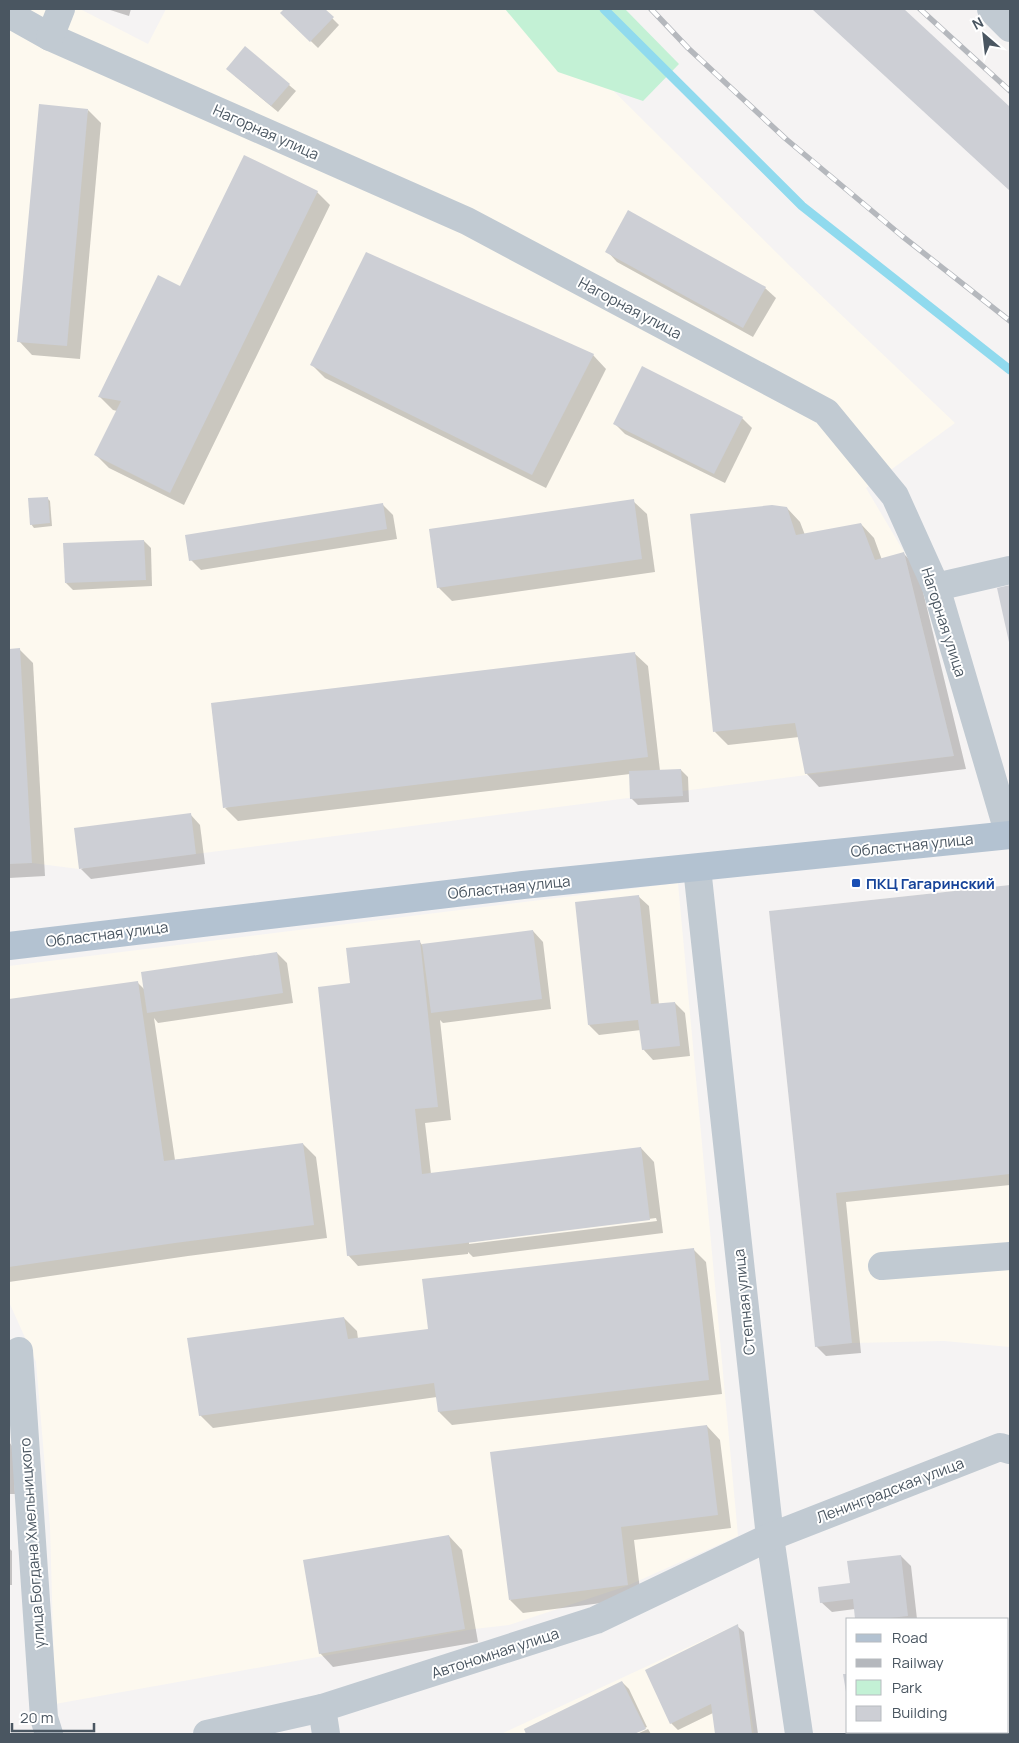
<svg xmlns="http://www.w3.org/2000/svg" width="1019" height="1743" font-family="Manrope,sans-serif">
	<rect width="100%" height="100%" fill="#f5f3f3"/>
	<g fill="#fdf9ef">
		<polygon points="9,9 80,9 148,44 166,9 531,9 791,267 955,423 866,488 904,552 954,756 79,869 32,863 9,864"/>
		<polygon points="678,883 738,1536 627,1586 509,1625 474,1629 55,1704 50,1527 36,1362 9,1302 9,966"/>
		<polygon points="1010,885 1010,1347 944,1341 852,1343 815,1347 769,911"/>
		<polygon points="738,1624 754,1734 501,1734"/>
	</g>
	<polygon fill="#c3f1d5" points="505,9 625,9 679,64 643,101 558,72"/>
	<g fill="#0003" fill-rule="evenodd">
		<polygon points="107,9 131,9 129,16"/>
		<polygon points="286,9 323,9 339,25 318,48 282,13"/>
		<polygon points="813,9 902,9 1010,108 1010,190"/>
		<polygon points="235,76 289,85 296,91 278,112"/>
		<polygon points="88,110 101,123 80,359 32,355 19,341"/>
		<polygon points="317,192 330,205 184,505 109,468 96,455 117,411 113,410 100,397 181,287"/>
		<polygon points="607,251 765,288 776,298 753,337 617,262"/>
		<polygon points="593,355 606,369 546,488 325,378 312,365"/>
		<polygon points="742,418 752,428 725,483 625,434 615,424"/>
		<polygon points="47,498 50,501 52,526 34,528 31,524"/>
		<polygon points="633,501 647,514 655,572 452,601 438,587"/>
		<polygon points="383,505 393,515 397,539 201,570 191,560"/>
		<polygon points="787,508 800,522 805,535 861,524 874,538 882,560 904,554 917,567 966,769 819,787 806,773 799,737 728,745 715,732"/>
		<polygon points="144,541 151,548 152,586 73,590 66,583"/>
		<polygon points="1010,587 1010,642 999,589"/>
		<polygon points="9,650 20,650 33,663 45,876 9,878"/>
		<polygon points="634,653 648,666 660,771 681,770 688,777 689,802 638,805 631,798 630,774 238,821 225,808"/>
		<polygon points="190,814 200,825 205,864 91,879 81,869"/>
		<polygon points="1010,886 1010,1185 846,1202 861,1353 826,1356 816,1346 771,912"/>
		<polygon points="638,896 649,906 659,1005 675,1003 685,1013 690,1056 653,1060 643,1049 641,1030 599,1035 589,1025"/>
		<path d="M 533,931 L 543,942 L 551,1009 L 443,1023 L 440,1020 L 451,1120 L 425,1123 L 431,1174 L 641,1148 L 654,1162 L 663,1233 L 473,1257 L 468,1252 L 468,1254 L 358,1266 L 348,1255 L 351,984 L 419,941 L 423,946 ZM 656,1218 L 657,1221 L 469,1244 L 469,1242 Z"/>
		<polygon points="277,953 287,963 293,1003 158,1023 154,1018 175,1160 303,1144 316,1157 327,1238 188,1256 9,1282 9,1000 137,982 145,990"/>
		<polygon points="693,1249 706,1262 722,1394 452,1425 439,1412 437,1397 213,1428 200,1415 344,1318 357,1331 358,1339 429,1330"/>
		<polygon points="707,1426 720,1440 731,1528 634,1540 641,1598 523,1613 510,1600"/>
		<polygon points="9,1442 13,1447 15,1494 9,1494"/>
		<polygon points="449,1536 462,1550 478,1642 333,1667 320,1653"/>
		<polygon points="9,1548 12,1551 12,1585 9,1585"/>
		<polygon points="901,1556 911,1566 917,1619 856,1619 855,1609 832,1612 821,1602"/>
		<polygon points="737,1626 744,1632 758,1734 716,1734 713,1713 678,1730 671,1723"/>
		<polygon points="622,1682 629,1689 647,1727 632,1734 528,1734 525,1730"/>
		<polygon points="648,1729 651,1734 637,1734"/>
		<rect x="853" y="1732" width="44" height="2"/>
	</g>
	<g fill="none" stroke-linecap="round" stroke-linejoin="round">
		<polyline stroke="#90daee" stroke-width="9" points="604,9 802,206 1010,370"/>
	</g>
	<g fill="#cdcfd5">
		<polygon points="284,9 325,9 334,17 310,42 280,13"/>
		<polygon points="812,9 904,9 1010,107 1010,191"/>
		<polygon points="245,46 290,84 271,106 226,69"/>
		<polygon points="39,104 88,109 67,346 17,342"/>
		<polygon points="244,155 318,191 170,493 94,455 121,401 98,397 158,275 180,286"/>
		<polygon points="628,210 766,287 743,328 605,252"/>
		<polygon points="366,252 594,354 532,475 310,365"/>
		<polygon points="642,366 743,417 714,474 613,424"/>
		<polygon points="48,497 50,523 30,525 28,498"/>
		<polygon points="634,499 642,559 437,588 429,529"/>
		<polygon points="383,503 387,529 189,561 185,535"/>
		<polygon points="772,505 787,507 796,535 861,523 875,560 904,552 954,756 805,774 795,723 713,732 690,514"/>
		<polygon points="144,540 146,580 65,583 63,543"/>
		<polygon points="1010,585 1010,641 1009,642 997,588"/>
		<polygon points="20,648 32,863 9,864 9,649"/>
		<polygon points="635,652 648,757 223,808 211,703"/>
		<polygon points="681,769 683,796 630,799 629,771"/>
		<polygon points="191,813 196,854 79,869 74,828"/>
		<polygon points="1010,885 1010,1174 836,1193 852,1343 815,1347 769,911"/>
		<polygon points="639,895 651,1004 675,1002 680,1046 642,1050 638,1020 588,1025 575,902"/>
		<polygon points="533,930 542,999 431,1013 422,944"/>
		<polygon points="420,940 438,1107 415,1109 422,1174 641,1147 650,1220 458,1244 347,1256 318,987 350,983 346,948"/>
		<polygon points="277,952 283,993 147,1013 141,972"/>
		<polygon points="138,981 164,1161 303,1143 314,1225 175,1243 9,1267 9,999"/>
		<polygon points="694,1248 709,1380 438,1412 434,1383 199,1416 187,1338 344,1317 348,1339 428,1329 422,1279"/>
		<polygon points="707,1425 718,1515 621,1527 628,1585 509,1600 490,1452"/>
		<polygon points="449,1535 465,1629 319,1654 303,1560"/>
		<polygon points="901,1555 908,1616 882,1619 855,1619 853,1599 820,1603 818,1587 850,1583 847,1561"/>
		<polygon points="738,1624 752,1734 715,1734 711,1704 670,1724 645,1670"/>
		<polygon points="843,1674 848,1674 848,1698 847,1698"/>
		<polygon points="622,1681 646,1729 634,1734 526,1734 524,1729"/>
		<polygon points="851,1732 892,1732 892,1734 852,1734"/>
	</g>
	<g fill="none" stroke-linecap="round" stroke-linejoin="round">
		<g stroke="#c1cad2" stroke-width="28">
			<polyline points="991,9 1010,28"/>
			<polyline points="9,14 50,37 467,221 826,412 895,496 936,587 1009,835"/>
			<polyline points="50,37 61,9"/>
			<polyline points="936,587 1010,570"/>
			<polyline points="697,868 770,1537 799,1734"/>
			<polyline points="882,1266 1010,1256"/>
			<polyline points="19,1351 44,1718 49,1734"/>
			<polyline points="322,1708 326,1734"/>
			<polyline points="207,1734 322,1708 596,1620 770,1537 1000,1447 1010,1450"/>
		</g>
		<polyline stroke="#b3c2d1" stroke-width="28" points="9,946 523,885 1010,835"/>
		<g stroke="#b5b8bd" stroke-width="5.5">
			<g id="rail">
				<polyline points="651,9 688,48 786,139 902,236 1010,321"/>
				<polyline points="920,9 1010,91"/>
			</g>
		</g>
		<use href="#rail" stroke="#fff" stroke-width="4" stroke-dasharray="11" stroke-linecap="butt"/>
	</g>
	<rect fill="#1a4fb4" stroke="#fff" stroke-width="2" x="851" y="878" width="10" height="10" rx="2.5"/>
	<g text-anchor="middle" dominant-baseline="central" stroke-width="4" stroke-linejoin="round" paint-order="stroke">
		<g font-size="15" fill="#4a5661" stroke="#fff">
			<text transform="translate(266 132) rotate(24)">Нагорная улица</text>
			<text transform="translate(630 308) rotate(28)">Нагорная улица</text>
			<text transform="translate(944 622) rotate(72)">Нагорная улица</text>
			<text transform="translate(912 845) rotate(-6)">Областная улица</text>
			<text transform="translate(509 887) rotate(-6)">Областная улица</text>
			<text transform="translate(107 934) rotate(-7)">Областная улица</text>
			<text transform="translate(744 1302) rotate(-96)">Степная улица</text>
			<text transform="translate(890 1490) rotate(-21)">Ленинградская улица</text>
			<text transform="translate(32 1543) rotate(-94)">улица Богдана Хмельницкого</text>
			<text transform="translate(495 1653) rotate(-18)">Автономная улица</text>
		</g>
		<g font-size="15" font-weight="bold" fill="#164399" stroke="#fff" text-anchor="start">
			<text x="866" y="883">ПКЦ Гагаринский</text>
		</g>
	</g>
	<rect width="1019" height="1743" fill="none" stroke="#4a5661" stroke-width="20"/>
	<rect x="846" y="1618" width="162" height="115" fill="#ffffff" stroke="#b7bbc0"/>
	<rect x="856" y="1634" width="25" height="8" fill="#b3c2d1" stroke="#b7bbc0"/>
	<text x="892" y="1643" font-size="15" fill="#4a5661">Road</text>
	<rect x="856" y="1659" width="25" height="8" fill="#b5b8bd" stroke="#b7bbc0"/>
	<text x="892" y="1668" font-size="15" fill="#4a5661">Railway</text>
	<rect x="856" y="1680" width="25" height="15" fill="#c3f1d5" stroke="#b7bbc0"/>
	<text x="892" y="1693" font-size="15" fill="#4a5661">Park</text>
	<rect x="856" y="1706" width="25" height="15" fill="#cdcfd5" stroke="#b7bbc0"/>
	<text x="892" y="1718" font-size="15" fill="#4a5661">Building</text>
	<g transform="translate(984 35) rotate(332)" stroke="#ffffff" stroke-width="4" paint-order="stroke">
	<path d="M0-4L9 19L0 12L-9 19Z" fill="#4a5661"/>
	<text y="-8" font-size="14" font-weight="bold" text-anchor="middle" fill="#4a5661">N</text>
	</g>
	<path d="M12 1723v8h82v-8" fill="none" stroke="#4a5661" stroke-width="2.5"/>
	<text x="20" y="1723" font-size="15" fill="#4a5661" stroke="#ffffff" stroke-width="4" paint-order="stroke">20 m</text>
</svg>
